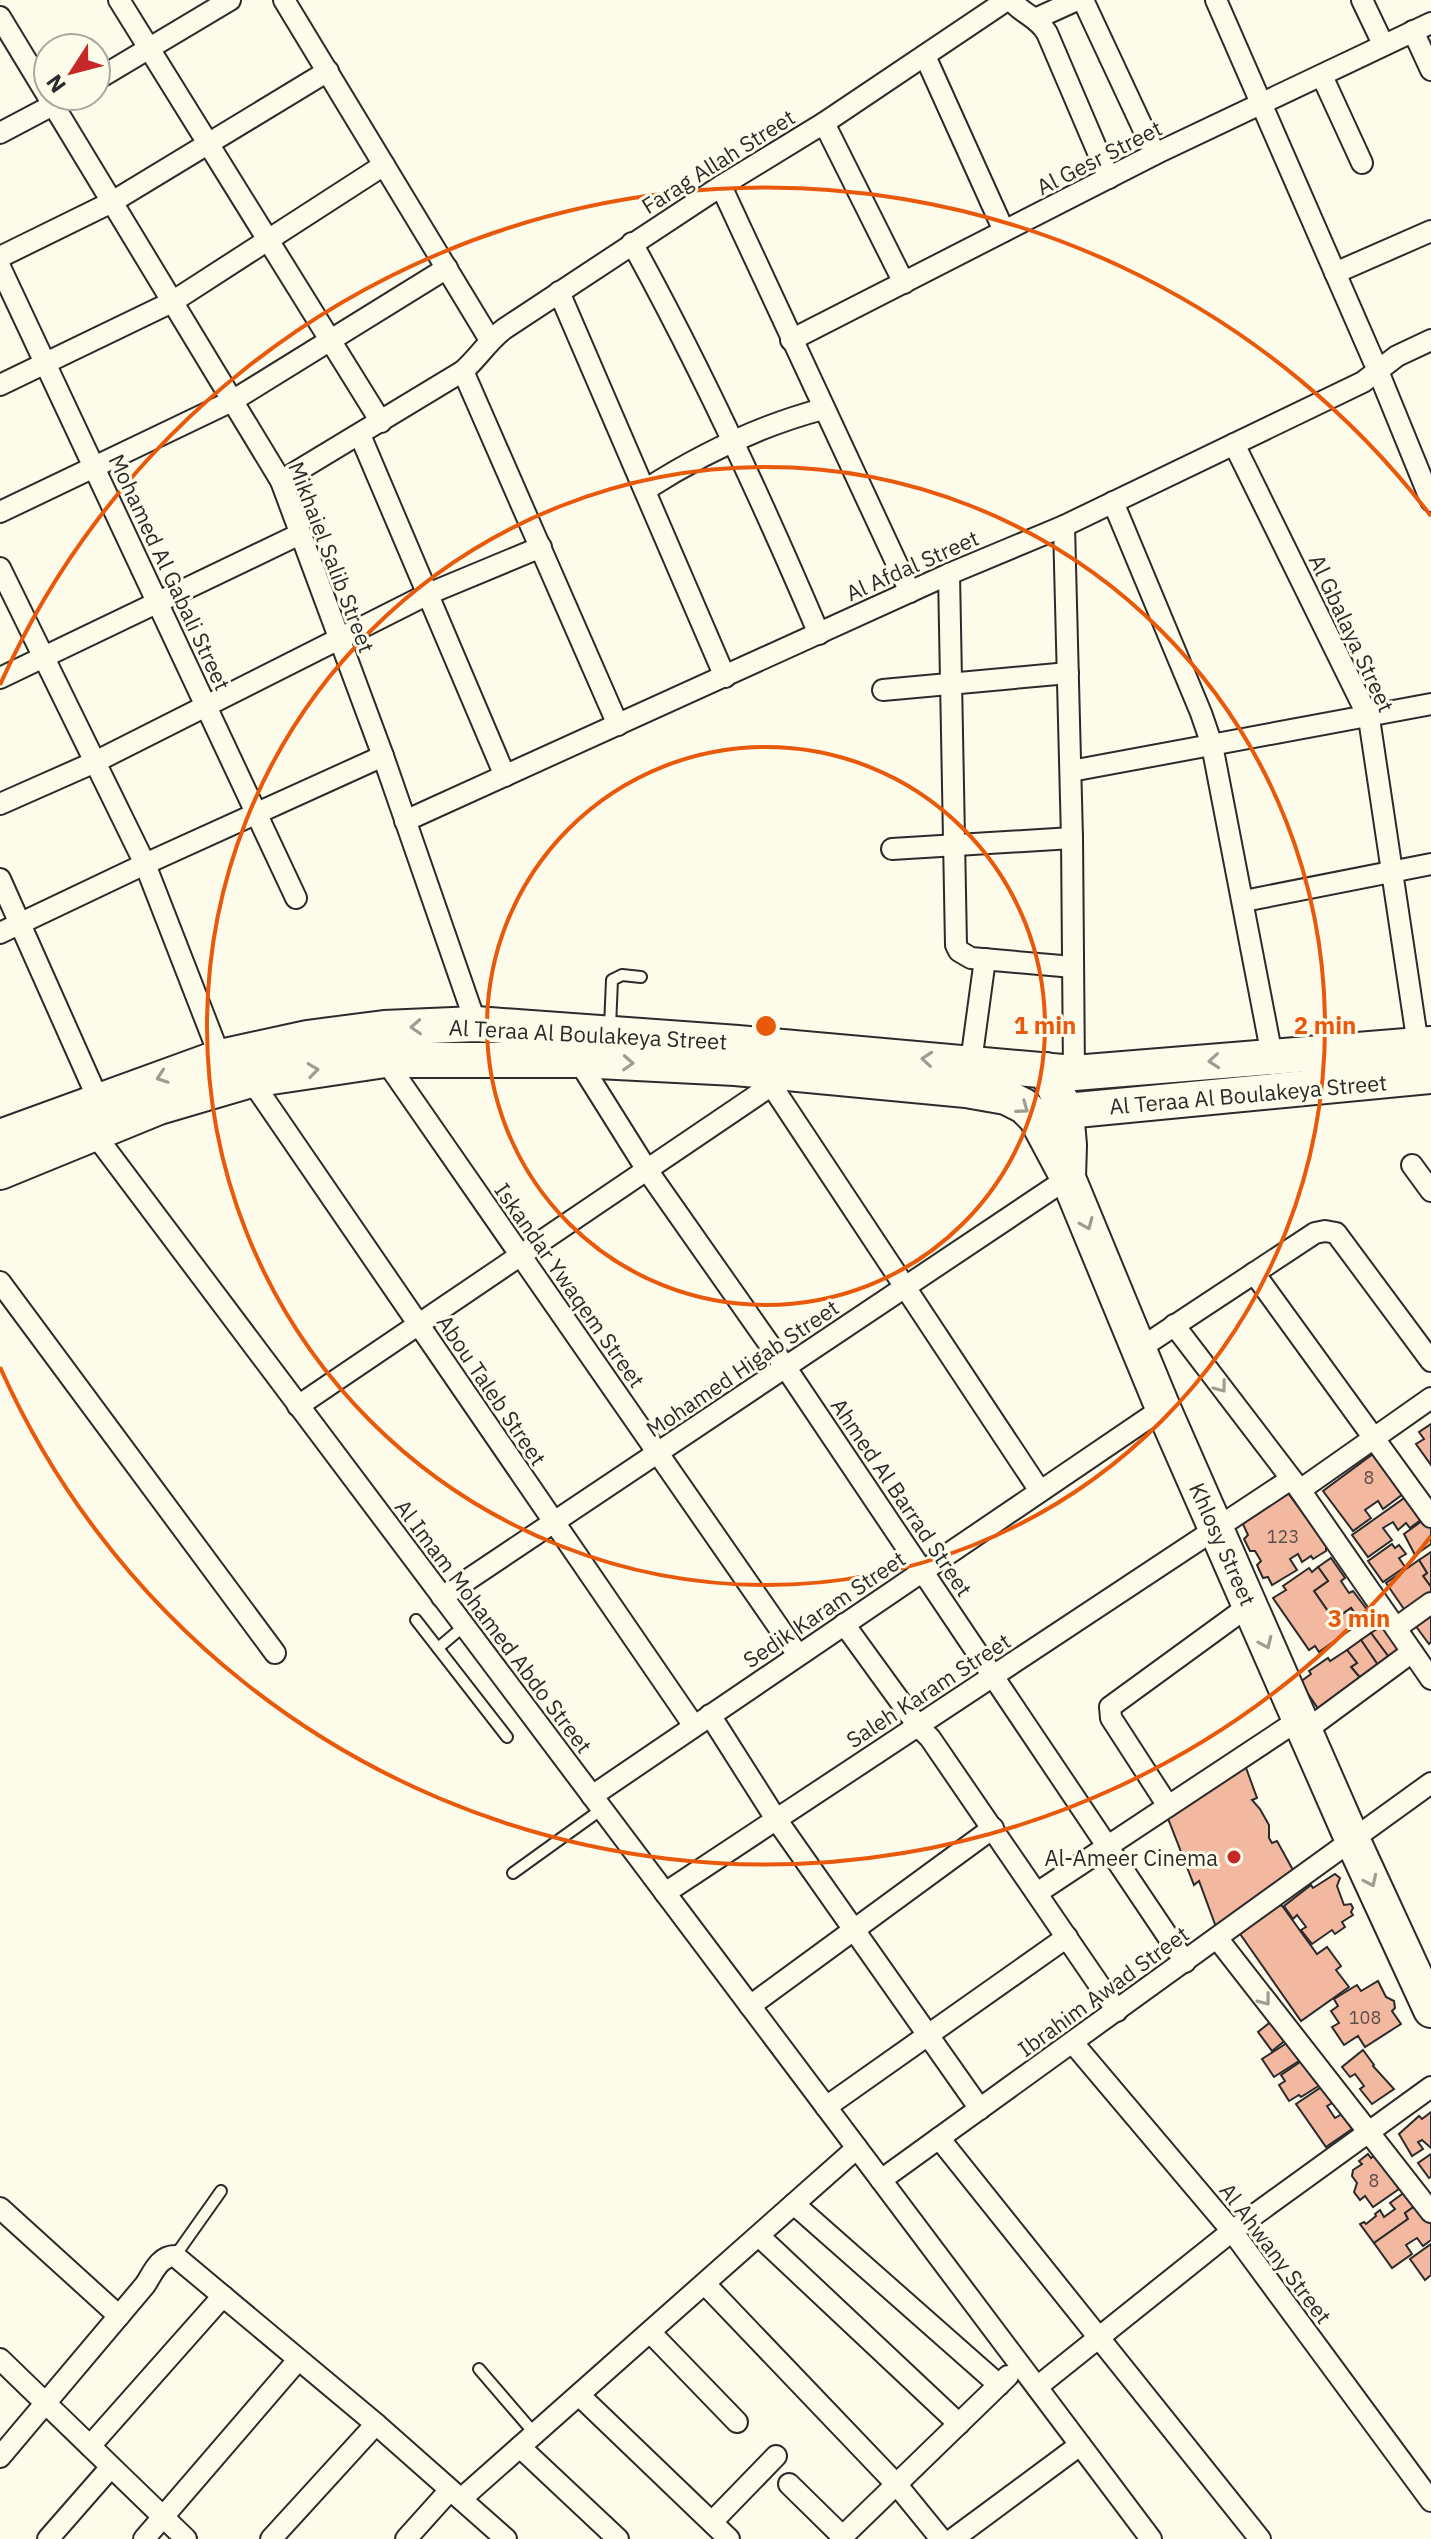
<svg xmlns="http://www.w3.org/2000/svg" width="1431" height="2539" font-family="'IBM Plex Sans',sans-serif">
	<rect width="100%" height="100%" fill="#fdfbea"/>
	<g fill="#f2b8a0" stroke="#2b2b2b" stroke-width="2">
		<polygon points="1431,1424 1431,1465 1416,1444 1424,1439 1419,1432"/>
		<polygon points="1377,1451 1407,1491 1383,1509 1378,1501 1365,1510 1371,1518 1353,1531 1323,1491"/>
		<polygon points="1288,1493 1326,1545 1326,1551 1313,1559 1311,1556 1302,1562 1298,1554 1290,1559 1297,1570 1272,1585 1268,1577 1263,1578 1257,1565 1261,1561 1255,1551 1250,1551 1244,1539 1248,1535 1242,1522"/>
		<polygon points="1410,1494 1426,1516 1410,1528 1406,1523 1398,1530 1393,1522 1383,1528 1392,1540 1368,1557 1352,1535"/>
		<polygon points="1426,1518 1431,1525 1431,1544 1415,1555 1404,1534"/>
		<polygon points="1392,1544 1395,1548 1399,1545 1406,1554 1399,1558 1405,1567 1383,1582 1368,1561"/>
		<polygon points="1431,1552 1431,1587 1423,1576 1427,1573 1419,1560"/>
		<polygon points="1331,1558 1345,1578 1341,1581 1349,1593 1353,1591 1371,1615 1361,1622 1351,1608 1334,1620 1314,1591 1328,1581 1318,1567"/>
		<polygon points="1419,1560 1427,1573 1423,1576 1431,1587 1431,1600 1406,1612 1386,1583"/>
		<polygon points="1318,1567 1328,1581 1314,1591 1334,1620 1351,1608 1361,1622 1319,1652 1315,1646 1309,1650 1273,1598 1286,1590 1283,1586 1309,1568 1312,1572"/>
		<polygon points="1431,1608 1431,1642 1429,1644 1412,1621"/>
		<polygon points="1383,1625 1402,1653 1391,1660 1371,1633"/>
		<polygon points="1371,1633 1391,1660 1380,1668 1361,1640"/>
		<polygon points="1361,1640 1380,1668 1362,1680 1351,1667 1357,1663 1347,1650"/>
		<polygon points="1347,1650 1357,1663 1351,1667 1362,1680 1319,1710 1300,1682 1311,1674 1309,1671 1328,1658 1330,1661"/>
		<polygon points="1245,1765 1257,1798 1252,1800 1260,1809 1269,1825 1269,1838 1272,1843 1277,1841 1293,1870 1216,1927 1199,1881 1194,1885 1167,1816"/>
		<polygon points="1335,1874 1340,1878 1337,1886 1344,1905 1351,1904 1353,1908 1351,1912 1353,1915 1342,1922 1345,1927 1335,1934 1332,1930 1312,1944 1301,1930 1306,1927 1297,1915 1293,1919 1284,1906 1311,1885 1313,1888"/>
		<polygon points="1278,1903 1283,1907 1317,1954 1327,1947 1341,1966 1336,1970 1349,1987 1301,2021 1238,1931"/>
		<polygon points="1378,1981 1386,1997 1394,2001 1395,2008 1392,2011 1401,2024 1365,2047 1358,2036 1344,2045 1332,2027 1339,2023 1331,2011 1338,2006 1334,1999 1357,1985 1361,1991"/>
		<polygon points="1273,2020 1287,2039 1272,2051 1258,2032"/>
		<polygon points="1290,2041 1302,2059 1274,2077 1262,2059"/>
		<polygon points="1363,2050 1374,2065 1373,2066 1394,2089 1372,2104 1360,2089 1364,2086 1355,2074 1350,2077 1342,2067"/>
		<polygon points="1303,2060 1320,2085 1301,2097 1299,2095 1289,2101 1279,2085 1285,2081 1281,2075"/>
		<polygon points="1323,2086 1334,2102 1327,2106 1335,2118 1342,2114 1352,2129 1326,2147 1296,2104"/>
		<polygon points="1431,2112 1431,2148 1422,2140 1418,2142 1423,2149 1412,2156 1399,2134 1419,2116 1422,2119"/>
		<polygon points="1368,2154 1371,2158 1375,2155 1399,2189 1373,2207 1365,2196 1360,2200 1354,2192 1357,2183 1352,2176 1353,2170 1362,2164 1359,2161"/>
		<polygon points="1431,2154 1431,2177 1429,2178 1418,2163"/>
		<polygon points="1409,2189 1419,2203 1405,2213 1408,2219 1374,2243 1360,2224 1364,2222 1366,2224 1376,2216 1375,2214 1380,2210 1384,2217 1395,2209 1390,2203"/>
		<polygon points="1419,2203 1431,2220 1431,2240 1423,2246 1417,2238 1406,2245 1412,2254 1392,2268 1374,2243 1408,2219 1405,2213"/>
		<polygon points="1431,2244 1431,2275 1425,2280 1410,2259"/>
	</g>
	<g fill="none" stroke-linecap="round" stroke-linejoin="round">
		<g stroke="#2b2b2b" stroke-width="14">
			<g id="service">
				<polyline points="610,1027 612,980 622,975 641,977"/>
				<polyline points="416,1620 507,1737"/>
				<polyline points="438,1648 464,1626"/>
				<polyline points="513,1873 602,1809"/>
				<polyline points="175,2256 221,2191"/>
				<polyline points="479,2369 535,2434"/>
			</g>
		</g>
		<g stroke="#2b2b2b" stroke-width="24">
			<g id="minor">
				<polyline points="119,0 381,422"/>
				<polyline points="284,0 490,340"/>
				<path d="M 1011,0 C 1022,14 1038,17 1047,33 L 1109,178"/>
				<polyline points="1083,0 1155,154"/>
				<polyline points="1216,0 1378,371 1431,501"/>
				<polyline points="1362,0 1383,44"/>
				<polyline points="0,17 281,481 383,756 476,1024"/>
				<polyline points="1035,19 1077,0"/>
				<polyline points="1413,31 1431,70"/>
				<polyline points="925,56 1004,231"/>
				<polyline points="1322,76 1362,163"/>
				<polyline points="96,80 230,0"/>
				<polyline points="824,123 904,283"/>
				<polyline points="0,133 70,96"/>
				<polyline points="721,186 910,592"/>
				<path d="M 632,243 C 702,370 762,500 819,634"/>
				<polyline points="0,257 112,202 328,71"/>
				<polyline points="0,267 296,898"/>
				<polyline points="1335,273 1431,231"/>
				<polyline points="559,292 725,677"/>
				<polyline points="791,340 1155,154 1431,23"/>
				<polyline points="463,371 618,725"/>
				<polyline points="0,385 172,302 384,165"/>
				<polyline points="360,435 505,776"/>
				<polyline points="1234,444 1363,706 1370,725 1418,1045"/>
				<path d="M 281,481 L 463,371 C 478,358 488,341 504,329 L 721,186 L 824,123 L 1007,0"/>
				<path d="M 645,490 C 701,454 758,426 823,409"/>
				<polyline points="1113,502 1201,713 1212,745 1272,1056"/>
				<polyline points="0,512 232,401 447,268"/>
				<polyline points="1064,526 1072,838 1074,1073"/>
				<polyline points="0,568 145,864 220,1057"/>
				<polyline points="949,574 956,945 959,951 971,958 1073,967"/>
				<polyline points="0,678 300,534"/>
				<polyline points="883,690 1068,673"/>
				<polyline points="1071,771 1431,704"/>
				<polyline points="0,804 95,762 428,594 541,547"/>
				<polyline points="405,821 949,574 1064,526 1363,382 1397,356 1431,340"/>
				<polyline points="892,849 1072,838"/>
				<polyline points="0,879 98,1099"/>
				<polyline points="1244,901 1431,864"/>
				<polyline points="0,933 145,864 383,756"/>
				<polyline points="385,1060 798,1655"/>
				<polyline points="578,1060 647,1170 786,1368 1185,1962"/>
				<polyline points="971,1062 985,959"/>
				<polyline points="764,1074 1040,1491"/>
				<polyline points="251,1080 694,1726"/>
				<polyline points="93,1132 1151,2539"/>
				<polyline points="1412,1165 1431,1191"/>
				<polyline points="1254,1273 1431,1517"/>
				<polyline points="0,1282 275,1653"/>
				<polyline points="1174,1325 1300,1490 1431,1679"/>
				<polyline points="1139,1349 1315,1233 1325,1231 1336,1233 1431,1361"/>
				<polyline points="298,1406 772,1085"/>
				<polyline points="1300,1490 1431,1398"/>
				<polyline points="442,1597 1068,1178"/>
				<polyline points="844,1624 918,1726 930,1738 1117,2011"/>
				<polyline points="1396,1628 1431,1603"/>
				<polyline points="710,1715 776,1819 980,2109"/>
				<polyline points="1305,1731 1412,1652"/>
				<polyline points="592,1796 1163,1408"/>
				<polyline points="1168,1806 1111,1718 1110,1707 1250,1605"/>
				<polyline points="665,1893 1291,1479"/>
				<polyline points="1037,1893 1300,1719"/>
				<polyline points="1217,1938 1431,2212"/>
				<polyline points="750,2006 993,1828"/>
				<polyline points="1073,2043 1232,2231 1431,2501"/>
				<polyline points="826,2107 1067,1937"/>
				<polyline points="939,2138 1260,2539"/>
				<polyline points="881,2180 1431,1783"/>
				<polyline points="794,2204 999,2385"/>
				<polyline points="0,2208 119,2316"/>
				<polyline points="759,2236 959,2424"/>
				<polyline points="705,2284 897,2485 941,2539"/>
				<polyline points="650,2332 737,2422"/>
				<polyline points="0,2359 186,2539"/>
				<polyline points="1037,2387 1232,2231 1431,2087"/>
				<polyline points="579,2395 729,2539"/>
				<polyline points="90,2446 223,2296"/>
				<polyline points="520,2447 618,2539"/>
				<path d="M 0,2457 L 145,2285 C 153,2273 159,2256 175,2256 L 376,2424 L 506,2539"/>
				<polyline points="789,2484 843,2537"/>
				<polyline points="461,2499 857,2148"/>
				<polyline points="712,2522 776,2456"/>
				<polyline points="48,2539 111,2467"/>
				<polyline points="144,2539 298,2360"/>
				<polyline points="271,2539 376,2424"/>
				<polyline points="406,2539 450,2490"/>
				<polyline points="840,2539 1008,2376"/>
				<polyline points="953,2539 1080,2445"/>
			</g>
		</g>
		<g stroke="#2b2b2b" stroke-width="38">
			<g id="primary">
				<polyline points="1046,1070 1066,1111 1069,1145 1068,1178 1163,1408 1353,1841 1431,2010"/>
				<polyline points="1066,1111 1431,1076"/>
				<polyline points="0,1137 220,1057 307,1038 384,1028 476,1024 738,1043 1074,1073 1431,1044"/>
				<polyline points="0,1172 159,1107 251,1080 385,1060 578,1060 735,1068 966,1090 1006,1097 1024,1106 1036,1118 1068,1178"/>
			</g>
		</g>
		<use href="#service" stroke="#fdfbea" stroke-width="10"/>
		<use href="#minor" stroke="#fdfbea" stroke-width="20"/>
		<use href="#primary" stroke="#fdfbea" stroke-width="34"/>
	</g>
	<defs><path id="oneway-chevron" d="M-2-3.5L2.5 0L-2 3.5" fill="none" stroke-width="1.6" stroke-linecap="round" stroke-linejoin="round" transform="scale(2)"/></defs>
	<g stroke="#9e9d94">
		<use href="#oneway-chevron" transform="translate(416 1027) rotate(177)"/>
		<use href="#oneway-chevron" transform="translate(927 1059) rotate(-175)"/>
		<use href="#oneway-chevron" transform="translate(1214 1061) rotate(175)"/>
		<use href="#oneway-chevron" transform="translate(628 1063) rotate(3)"/>
		<use href="#oneway-chevron" transform="translate(313 1070) rotate(-8)"/>
		<use href="#oneway-chevron" transform="translate(162 1077) rotate(161)"/>
		<use href="#oneway-chevron" transform="translate(1023 1108) rotate(36)"/>
		<use href="#oneway-chevron" transform="translate(1087 1224) rotate(67)"/>
		<use href="#oneway-chevron" transform="translate(1221 1387) rotate(53)"/>
		<use href="#oneway-chevron" transform="translate(1266 1643) rotate(66)"/>
		<use href="#oneway-chevron" transform="translate(1371 1881) rotate(65)"/>
		<use href="#oneway-chevron" transform="translate(1265 2000) rotate(52)"/>
	</g>
	<g fill="none" stroke="#e8590c" stroke-width="4">
		<circle cx="766" cy="1026" r="279"/>
		<circle cx="766" cy="1026" r="559"/>
		<path d="M1431 1536A838 838 0 0 1 0 1367M0 685A838 838 0 0 1 1431 516"/>
	</g>
	<circle fill="#c62828" stroke="#fdfbea" stroke-width="3" cx="1234" cy="1857" r="8"/>
	<g text-anchor="middle" dominant-baseline="central" stroke-width="6" stroke-linejoin="round" paint-order="stroke">
		<g font-size="18" fill="#5d4e48">
			<text x="1369" y="1477">8</text>
			<text x="1283" y="1536">123</text>
			<text x="1365" y="2017">108</text>
			<text x="1374" y="2180">8</text>
		</g>
		<g font-size="22" fill="#2b2b2b" stroke="#fdfbea">
			<text transform="translate(1099 157) rotate(-27)">Al Gesr Street</text>
			<text transform="translate(718 161) rotate(-32)">Farag Allah Street</text>
			<text transform="translate(332 557) rotate(69)">Mikhaiel Salib Street</text>
			<text transform="translate(912 565) rotate(-24)">Al Afdal Street</text>
			<text transform="translate(170 572) rotate(65)">Mohamed Al Gabali Street</text>
			<text transform="translate(1352 633) rotate(65)">Al Gbalaya Street</text>
			<text transform="translate(588 1034) rotate(3)">Al Teraa Al Boulakeya Street</text>
			<text transform="translate(1248 1094) rotate(-5)">Al Teraa Al Boulakeya Street</text>
			<text transform="translate(570 1285) rotate(55)">Iskandar Ywaqem Street</text>
			<text transform="translate(742 1368) rotate(-34)">Mohamed Higab Street</text>
			<text transform="translate(492 1390) rotate(56)">Abou Taleb Street</text>
			<text transform="translate(902 1497) rotate(56)">Ahmed Al Barrad Street</text>
			<text transform="translate(1223 1544) rotate(66)">Khlosy Street</text>
			<text transform="translate(824 1609) rotate(-34)">Sedik Karam Street</text>
			<text transform="translate(494 1626) rotate(53)">Al Imam Mohamed Abdo Street</text>
			<text transform="translate(928 1690) rotate(-33)">Saleh Karam Street</text>
			<text transform="translate(1103 1991) rotate(-36)">Ibrahim Awad Street</text>
			<text transform="translate(1276 2253) rotate(53)">Al Ahwany Street</text>
		</g>
		<g font-size="22" fill="#2b2b2b" stroke="#fdfbea" text-anchor="end">
			<text x="1218" y="1857">Al-Ameer Cinema</text>
		</g>
	</g>
	<circle cx="766" cy="1026" r="12" fill="#e8590c" stroke="#fdfbea" stroke-width="4"/>
	<g font-size="24" text-anchor="middle" font-weight="bold" fill="#e8590c" stroke="#fdfbea" stroke-width="6" stroke-linejoin="round" paint-order="stroke">
		<text x="1045" y="1034">1 min</text>
		<text x="1325" y="1034">2 min</text>
		<text x="1359" y="1627">3 min</text>
	</g>
	<g transform="translate(72 72) rotate(234)"><circle r="38" fill="#fdfbea" stroke="#a9a89e" stroke-width="2"/>
	<path d="M0-6L14 30L0 20L-14 30Z" fill="#c62828"/>
	<text y="-12" font-size="22" font-weight="bold" text-anchor="middle" fill="#2b2b2b">N</text>
	</g>
</svg>
